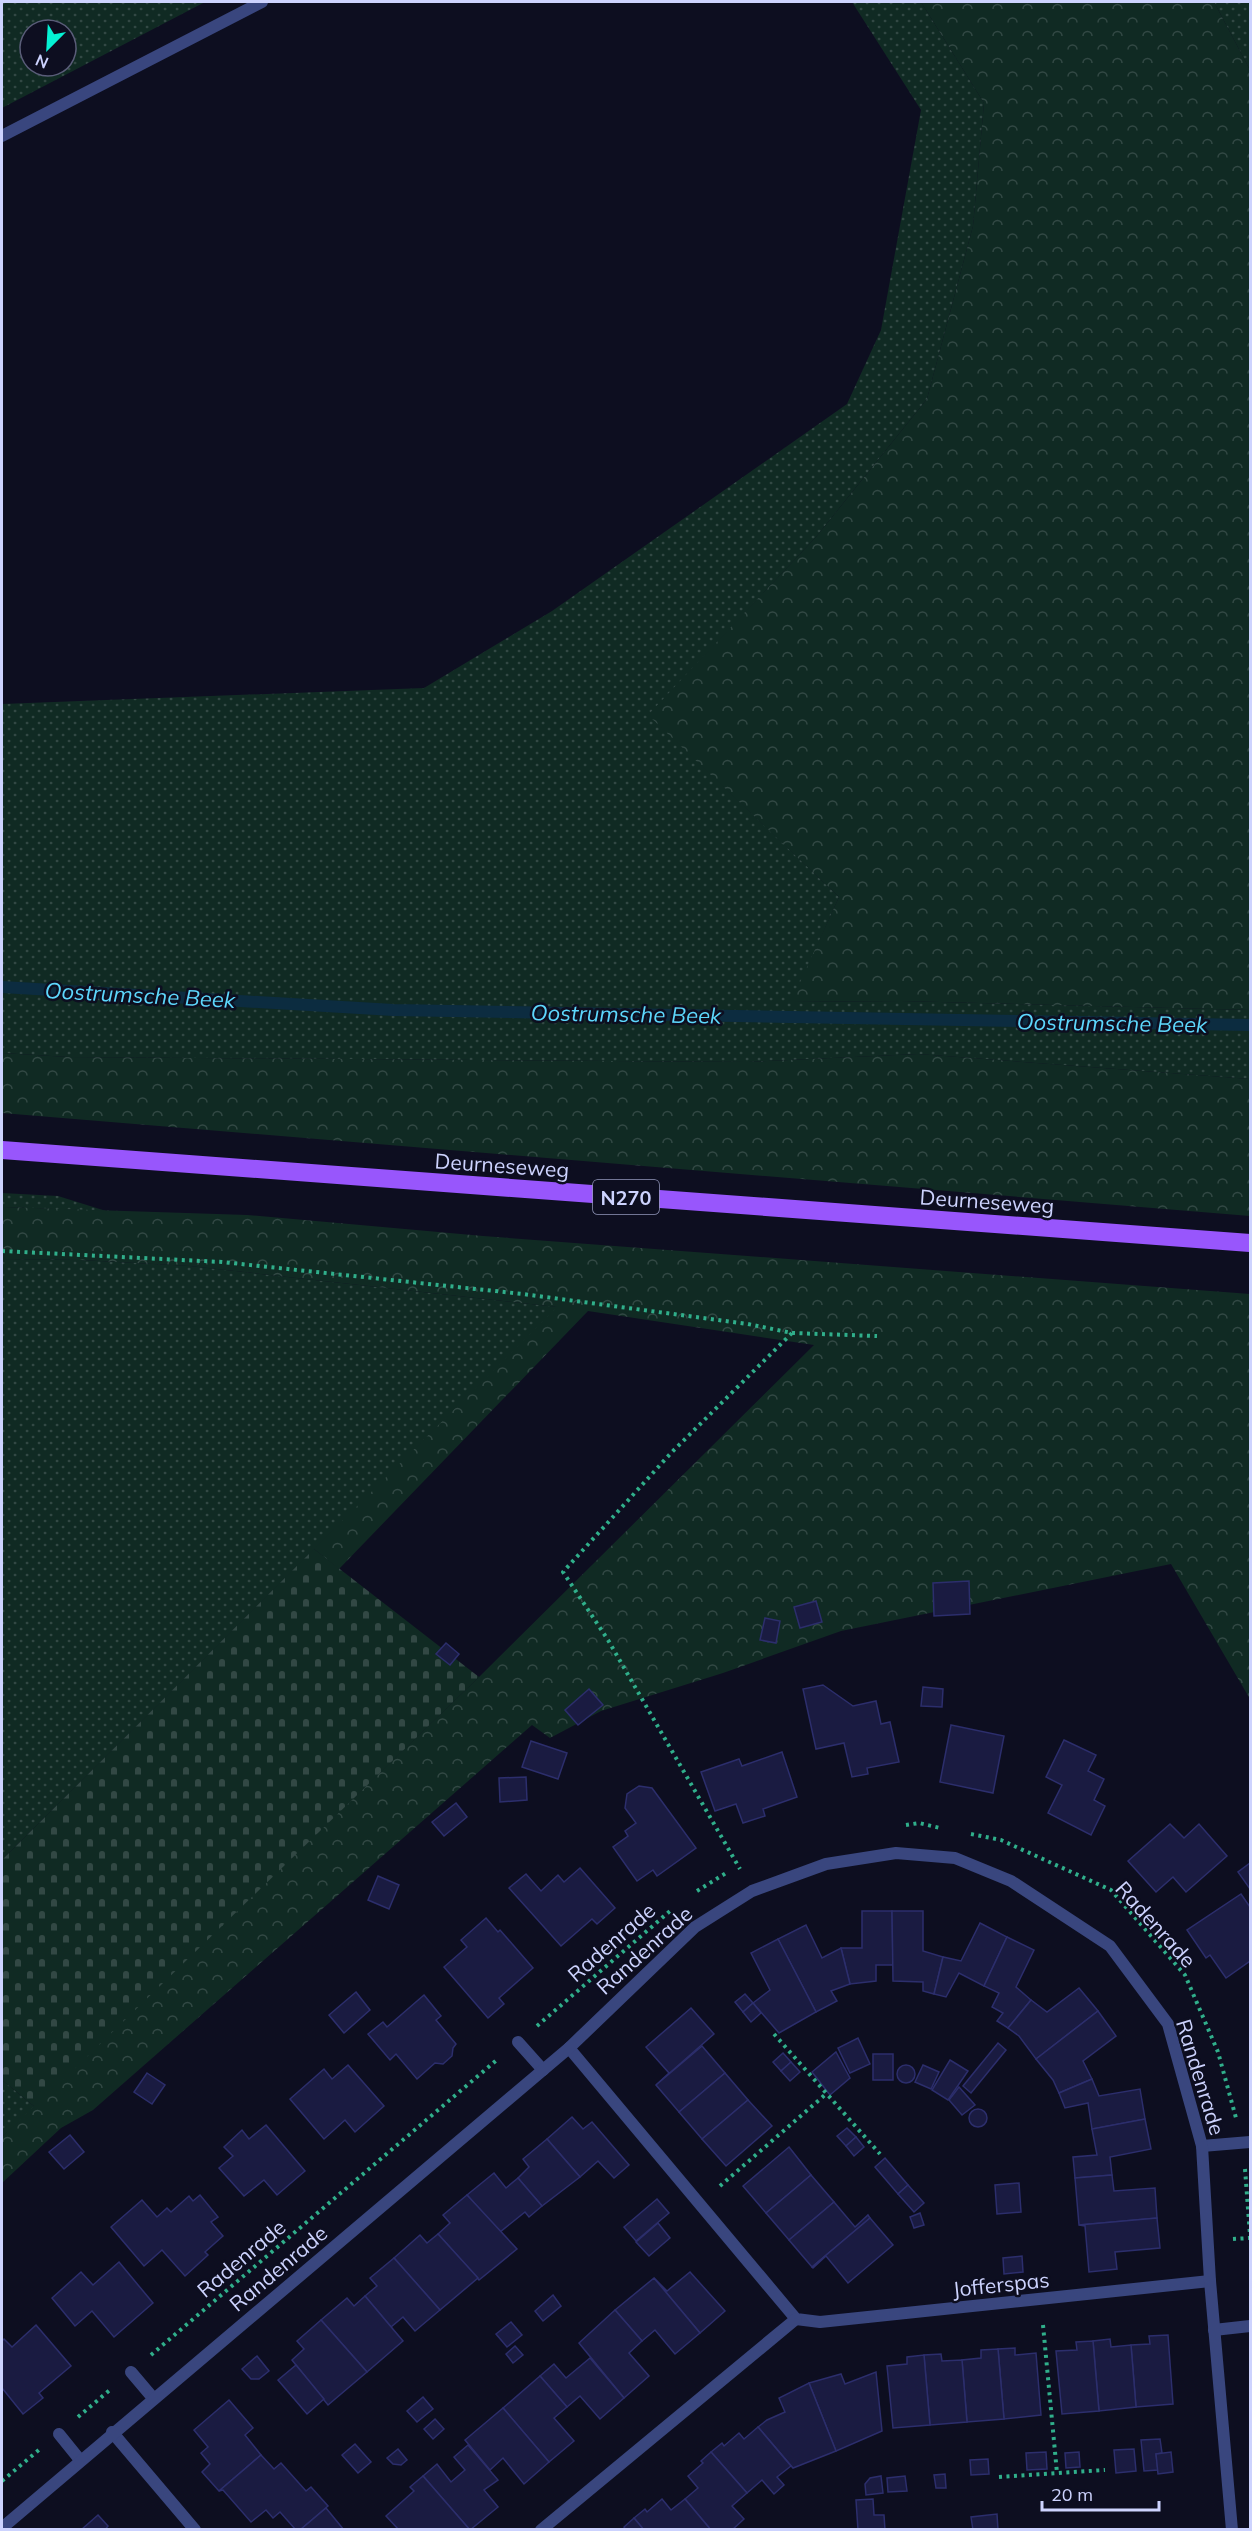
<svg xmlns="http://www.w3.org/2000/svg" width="1252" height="2531" font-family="Mulish,sans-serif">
	<defs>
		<pattern id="grass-dots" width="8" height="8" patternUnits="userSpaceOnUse" patternTransform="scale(1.5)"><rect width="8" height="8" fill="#102a23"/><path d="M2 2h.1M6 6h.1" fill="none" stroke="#324844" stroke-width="1.8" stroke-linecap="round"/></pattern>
		<pattern id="forest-crowns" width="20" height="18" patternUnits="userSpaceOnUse" patternTransform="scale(1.5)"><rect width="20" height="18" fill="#102a23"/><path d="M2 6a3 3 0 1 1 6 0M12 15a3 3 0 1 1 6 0" fill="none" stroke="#324844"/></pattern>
		<pattern id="cemetery-stones" width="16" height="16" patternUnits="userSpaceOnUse" patternTransform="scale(1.5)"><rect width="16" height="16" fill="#102a23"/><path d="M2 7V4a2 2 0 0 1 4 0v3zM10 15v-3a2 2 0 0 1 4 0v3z" fill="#324844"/></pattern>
	</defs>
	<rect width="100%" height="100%" fill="#0d0e20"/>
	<g fill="url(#grass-dots)" fill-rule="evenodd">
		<path d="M 2,2 L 205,2 L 2,108 ZM 30,30 L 66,30 L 66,66 L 30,66 Z"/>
		<polygon points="852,2 921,2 984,103 973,226 927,399 816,537 649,715 839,897 792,1002 901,1001 1250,1010 1250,1079 918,1054 748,1062 68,1057 2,1053 2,704 424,688 552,611 847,404 881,330 921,110"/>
		<polygon points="1214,2 1249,2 1250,70"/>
		<polygon points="2,1193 58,1196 106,1211 2,1207"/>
		<polygon points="2,1259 81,1260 190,1266 558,1307 2,1860"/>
		<polygon points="2,2080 35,2107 2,2137"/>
	</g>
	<g fill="url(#forest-crowns)">
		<polygon points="921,2 1214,2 1250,70 1250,1010 901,1001 791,1002 839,897 648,715 816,537 927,399 973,226 984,103"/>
		<polygon points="2,1053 68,1057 748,1062 918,1054 1250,1079 1250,1216 2,1113"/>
		<polygon points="2,1207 247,1215 483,1236 1250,1294 1250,1699 1171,1564 841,1631 723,1673 601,1711 550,1738 532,1725 93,2110 61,2128 2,2183 2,2137 479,1677 814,1345 588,1311 339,1569 314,1549 557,1307 190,1266 81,1260 2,1259"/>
	</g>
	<polygon fill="url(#cemetery-stones)" points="314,1549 479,1677 35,2107 2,2080 2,1860"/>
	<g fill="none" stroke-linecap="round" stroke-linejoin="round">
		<polyline stroke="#0c2c40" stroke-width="12" points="2,987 393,1010 1250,1025"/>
	</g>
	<g fill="#1a1b41" stroke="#2c2e6c" stroke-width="1.5">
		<polygon points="969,1581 970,1614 934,1616 933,1583"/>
		<polygon points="816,1601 822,1622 800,1628 794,1607"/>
		<polygon points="765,1618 780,1621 776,1643 760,1640"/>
		<polygon points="446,1643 459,1654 450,1665 436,1654"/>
		<polygon points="823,1685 853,1706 876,1701 881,1724 890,1722 899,1762 867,1768 868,1774 852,1777 844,1743 816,1749 803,1689"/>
		<polygon points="923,1687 943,1689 942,1707 921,1706"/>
		<polygon points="589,1689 603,1705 578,1725 565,1710"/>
		<polygon points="951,1725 1004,1736 993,1793 940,1782"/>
		<polygon points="1064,1740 1096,1755 1088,1771 1104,1779 1094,1800 1105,1806 1091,1835 1048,1813 1062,1785 1046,1777"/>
		<polygon points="531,1741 567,1753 558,1779 522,1767"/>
		<polygon points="782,1752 797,1797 763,1809 765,1816 743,1823 736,1804 715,1811 701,1772 739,1759 742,1766"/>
		<polygon points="526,1777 527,1800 500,1802 499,1778"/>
		<polygon points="639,1786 652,1788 696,1848 657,1876 653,1870 637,1881 613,1847 628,1836 625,1831 636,1823 625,1808 627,1794"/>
		<polygon points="456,1803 467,1817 444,1836 432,1822"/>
		<polygon points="1170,1824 1184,1838 1199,1824 1227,1856 1186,1892 1173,1877 1156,1892 1128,1861"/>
		<polygon points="1250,1863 1250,1889 1238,1872"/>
		<polygon points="580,1868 615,1908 597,1924 592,1919 561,1946 509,1888 526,1874 541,1891 558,1875 564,1882"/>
		<polygon points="378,1876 399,1885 389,1909 368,1900"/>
		<polygon points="1241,1894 1250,1907 1250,1961 1226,1978 1210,1955 1206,1958 1187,1930"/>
		<polygon points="862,1911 892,1911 893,1965 876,1965 876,1981 850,1984 841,1948 862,1948"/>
		<polygon points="892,1911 923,1911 923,1951 943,1957 934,1994 923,1991 923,1982 893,1981"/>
		<polygon points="486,1918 498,1932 500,1930 533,1968 499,1998 504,2004 488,2018 444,1967 467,1947 461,1940"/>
		<polygon points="980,1923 1007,1937 984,1986 959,1973 946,1997 934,1994 943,1957 961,1961"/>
		<polygon points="806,1925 822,1958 841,1948 850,1984 831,1991 837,2001 816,2012 778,1939"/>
		<polygon points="1007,1937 1034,1950 1016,1987 1031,2000 1008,2028 997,2021 1003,2013 992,2007 999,1993 984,1986"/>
		<polygon points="778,1939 816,2012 779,2033 753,2003 770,1990 751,1953"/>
		<polygon points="1079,1988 1098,2011 1036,2059 1019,2036 1008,2028 1031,2000 1047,2012"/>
		<polygon points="356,1992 370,2010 344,2033 329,2015"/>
		<polygon points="745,1994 753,2003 743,2012 735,2002"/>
		<polygon points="424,1995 441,2016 436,2020 456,2044 453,2048 452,2056 443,2064 435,2063 417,2079 396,2054 390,2060 368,2034 383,2022 387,2027"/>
		<polygon points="753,2003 761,2013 751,2022 743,2012"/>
		<polygon points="691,2008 714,2034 656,2085 669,2073 646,2047"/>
		<polygon points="1098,2011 1116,2036 1083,2061 1092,2079 1059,2093 1053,2080 1036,2059"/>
		<polygon points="858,2038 870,2064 850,2073 838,2048"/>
		<polygon points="998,2043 1006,2050 971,2093 963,2086"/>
		<polygon points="702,2046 725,2073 679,2112 656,2085"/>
		<polygon points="836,2052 850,2078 830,2095 812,2072"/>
		<polygon points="783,2053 791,2062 781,2071 773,2062"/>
		<rect x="873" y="2054" width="20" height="26"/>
		<polygon points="950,2060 968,2071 948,2100 932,2090"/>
		<polygon points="791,2062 800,2072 790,2081 781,2071"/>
		<circle cx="906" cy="2074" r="9"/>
		<polygon points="348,2065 384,2106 355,2132 345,2120 324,2139 290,2099 324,2069 332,2079"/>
		<polygon points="923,2065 939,2072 931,2089 915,2082"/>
		<polygon points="147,2073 165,2085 152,2104 134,2092"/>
		<polygon points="725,2073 748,2100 702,2139 679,2112"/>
		<polygon points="1092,2079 1099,2096 1140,2089 1145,2119 1092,2129 1088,2103 1065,2108 1059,2093"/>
		<polygon points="959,2087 975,2105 962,2115 949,2100"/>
		<polygon points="748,2100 772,2126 726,2166 702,2139"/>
		<circle cx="978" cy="2118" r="9"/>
		<polygon points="572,2117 583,2129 592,2122 629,2165 614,2178 598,2161 580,2177 547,2139"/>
		<polygon points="1145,2119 1151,2149 1110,2157 1112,2175 1075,2178 1073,2157 1097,2155 1092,2129"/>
		<polygon points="266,2125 305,2171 277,2195 264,2180 244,2196 219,2168 233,2156 224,2147 242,2130 249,2139"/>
		<polygon points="847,2128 856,2137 846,2146 837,2136"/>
		<polygon points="70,2135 84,2152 64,2169 49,2152"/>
		<polygon points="856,2137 864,2147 854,2156 846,2146"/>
		<polygon points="547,2139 580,2177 542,2206 518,2178 529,2167 523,2159"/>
		<polygon points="789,2147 811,2175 766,2213 743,2186"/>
		<polygon points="885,2158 908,2185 898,2194 875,2167"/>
		<polygon points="494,2173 506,2188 518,2178 542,2206 529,2217 525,2212 500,2232 467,2195"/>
		<polygon points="811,2175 834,2202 789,2240 766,2213"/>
		<polygon points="1112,2175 1114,2191 1155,2188 1157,2218 1079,2225 1075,2178"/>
		<polygon points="1019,2183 1021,2212 997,2214 995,2185"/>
		<polygon points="908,2185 924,2203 914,2212 898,2194"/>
		<polygon points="200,2195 218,2217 211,2222 223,2236 205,2252 208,2255 185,2276 162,2250 144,2266 111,2227 142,2200 157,2217 167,2208 171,2212 189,2196 193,2201"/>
		<polygon points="467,2195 517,2249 479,2280 438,2234 450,2223 443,2215"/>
		<polygon points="657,2199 669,2213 636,2241 624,2227"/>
		<polygon points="834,2202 855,2227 868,2215 870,2218 812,2267 789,2240"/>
		<polygon points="920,2213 924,2225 914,2228 910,2217"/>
		<polygon points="870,2218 893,2245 848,2283 826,2256 813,2268 812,2267"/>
		<polygon points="1157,2218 1160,2248 1115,2252 1117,2269 1089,2272 1085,2226 1079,2225"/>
		<polygon points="658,2223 670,2238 649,2256 636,2242"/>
		<polygon points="438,2234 478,2278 440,2310 394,2258 420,2235 427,2243"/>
		<polygon points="1022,2256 1023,2272 1004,2274 1003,2258"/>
		<polygon points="394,2258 440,2310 415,2331 403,2317 391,2327 365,2296 377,2286 370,2278"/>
		<polygon points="119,2262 153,2303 114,2337 92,2311 75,2326 52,2298 81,2272 93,2285"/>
		<polygon points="690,2272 725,2311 700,2333 654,2278 667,2291"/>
		<polygon points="654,2278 700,2333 675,2354 655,2330 642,2341 615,2310"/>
		<polygon points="553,2295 561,2306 543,2321 535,2311"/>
		<polygon points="365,2296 403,2341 367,2372 321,2320 347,2298 354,2306"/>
		<polygon points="615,2310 642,2341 629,2353 649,2376 624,2398 579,2343"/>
		<polygon points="321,2320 367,2372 328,2405 292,2360 304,2349 297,2341"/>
		<polygon points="511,2322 522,2335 507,2347 496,2334"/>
		<polygon points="36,2325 71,2366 39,2393 43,2398 23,2414 2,2388 2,2341 4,2339 12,2347"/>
		<polygon points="1168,2335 1173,2404 1136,2407 1131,2345 1150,2344 1149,2336"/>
		<polygon points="1110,2339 1111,2347 1131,2345 1136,2407 1099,2411 1093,2341"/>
		<polygon points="1093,2341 1099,2411 1062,2414 1056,2351 1077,2350 1076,2342"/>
		<polygon points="515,2346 523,2355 513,2363 506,2354"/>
		<polygon points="1015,2348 1015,2355 1036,2353 1041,2415 1004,2419 998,2349"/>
		<polygon points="998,2349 1004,2419 967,2422 962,2360 981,2358 981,2350"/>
		<polygon points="941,2354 942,2361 962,2360 967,2422 930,2425 924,2355"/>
		<polygon points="924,2355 930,2425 893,2428 887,2366 907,2364 907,2357"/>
		<polygon points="257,2356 269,2371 259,2379 251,2379 242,2369"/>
		<polygon points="590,2358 624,2398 600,2419 580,2396 567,2407 540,2376 554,2364 566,2378"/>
		<polygon points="296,2365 324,2399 307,2414 278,2380"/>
		<polygon points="876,2372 882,2431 836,2451 809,2383 841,2374 845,2384"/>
		<polygon points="540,2376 567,2407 554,2418 574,2441 549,2462 503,2408"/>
		<polygon points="809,2383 836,2451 793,2468 758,2427 767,2420 785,2412 779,2398"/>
		<polygon points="423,2397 433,2409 417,2422 407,2411"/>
		<polygon points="229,2400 253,2428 245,2435 261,2455 219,2491 202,2472 210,2464 201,2453 208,2447 194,2430"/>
		<polygon points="503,2408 549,2462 524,2484 503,2458 490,2470 465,2440"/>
		<polygon points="435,2419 444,2429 433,2439 424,2429"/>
		<polygon points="758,2427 791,2466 777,2477 784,2485 774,2494 762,2480 747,2493 711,2452 722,2443 724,2446 739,2433 744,2439"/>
		<polygon points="1160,2439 1162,2453 1156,2454 1158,2470 1144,2471 1141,2440"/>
		<polygon points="355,2444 371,2462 358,2473 342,2455"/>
		<polygon points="468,2445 498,2480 484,2490 498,2507 470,2530 423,2476 437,2464 451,2482 465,2470 454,2457"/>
		<polygon points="398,2449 407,2460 401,2465 393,2464 387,2458"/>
		<polygon points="1134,2449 1136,2471 1116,2473 1114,2450"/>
		<polygon points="711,2452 747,2493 732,2506 744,2519 732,2530 711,2530 685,2499 698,2488 688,2476 703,2463 701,2461"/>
		<polygon points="1046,2452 1047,2469 1027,2470 1026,2453"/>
		<polygon points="1079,2452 1080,2467 1066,2468 1065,2453"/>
		<polygon points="1171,2452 1173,2472 1158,2474 1156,2454"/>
		<polygon points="261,2455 274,2469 281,2463 306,2491 311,2487 328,2506 300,2530 296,2530 280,2512 273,2518 266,2510 251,2522 223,2490 219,2491"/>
		<polygon points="988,2459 989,2474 971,2475 970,2460"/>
		<polygon points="945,2474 946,2488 936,2488 934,2475"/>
		<polygon points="423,2476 470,2530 399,2530 386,2516 414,2491 410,2487"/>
		<polygon points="881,2476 883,2493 866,2495 865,2484 870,2478"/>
		<polygon points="905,2476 907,2491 888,2492 887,2478"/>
		<polygon points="662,2499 671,2510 685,2499 711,2530 644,2530 634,2518 645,2509 647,2512"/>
		<polygon points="873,2499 874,2515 884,2515 885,2530 858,2530 856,2500"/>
		<polygon points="326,2508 344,2530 300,2530"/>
		<polygon points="997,2514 998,2530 973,2530 971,2517"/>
		<polygon points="98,2515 108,2526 105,2530 81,2530"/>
		<polygon points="634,2518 644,2530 626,2530 624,2527"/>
	</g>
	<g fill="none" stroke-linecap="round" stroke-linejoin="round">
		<g stroke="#30af8b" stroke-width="4" stroke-dasharray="3 4.5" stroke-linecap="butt">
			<polyline points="2,1251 222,1262 523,1294 748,1324 792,1333 671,1453 563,1572 608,1640 740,1869"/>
			<polyline points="792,1333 877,1336"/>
			<polyline points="906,1825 919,1823 940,1828"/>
			<polyline points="971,1834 1001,1840 1111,1890 1185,1975 1218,2052 1236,2118"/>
			<polyline points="697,1891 726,1873"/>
			<polyline points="537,2026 670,1911"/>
			<polyline points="774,2034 880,2154"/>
			<polyline points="1245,2169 1250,2235"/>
			<polyline points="720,2186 826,2094"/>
			<polyline points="1233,2239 1250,2238"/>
			<polyline points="1043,2325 1057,2473"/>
			<polyline points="151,2355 499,2058"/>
			<polyline points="78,2417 111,2389"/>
			<polyline points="999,2477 1105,2470"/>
			<polyline points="2,2481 40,2449"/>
		</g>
		<g stroke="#39467e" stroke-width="12">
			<polyline points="2,136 262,2"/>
			<polyline points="518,2042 543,2070"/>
			<polyline points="1214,2330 1250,2326"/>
			<polyline points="131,2372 153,2398"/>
			<polyline points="59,2434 80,2460"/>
		</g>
		<g stroke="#39467e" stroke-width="12">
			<polyline points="569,2048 796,2319 820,2322 1210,2281"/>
			<polyline points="1202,2146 1250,2142"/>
			<polyline points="112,2432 195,2530"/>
			<polyline points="2,2528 569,2048 695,1927 752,1891 826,1864 896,1853 955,1858 1011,1881 1110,1946 1168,2024 1202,2146 1210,2281 1232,2530"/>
			<polyline points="541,2530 796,2319"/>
		</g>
		<polyline stroke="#9856fc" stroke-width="18" points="2,1150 1250,1243"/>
	</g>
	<g text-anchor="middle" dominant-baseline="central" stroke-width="5" stroke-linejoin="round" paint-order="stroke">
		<rect fill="#0d0e20" stroke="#9398bb" stroke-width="1.5" x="593" y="1180" width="66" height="34" rx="4.5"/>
		<g font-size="20" font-weight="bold" fill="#cdd3fe">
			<text x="626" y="1197">N270</text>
		</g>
		<g font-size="21" fill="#cdd3fe" stroke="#0d0e20">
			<text transform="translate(502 1165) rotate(4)">Deurneseweg</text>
			<text transform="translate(987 1201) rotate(4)">Deurneseweg</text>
			<text transform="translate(1156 1924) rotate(48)">Radenrade</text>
			<text transform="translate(611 1942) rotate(-41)">Radenrade</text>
			<text transform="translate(644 1950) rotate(-42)">Randenrade</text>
			<text transform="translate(1201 2077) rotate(73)">Randenrade</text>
			<text transform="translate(241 2258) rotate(-40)">Radenrade</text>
			<text transform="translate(278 2268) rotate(-40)">Randenrade</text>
			<text transform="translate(1001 2284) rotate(-6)">Jofferspas</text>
		</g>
		<g font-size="22" font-style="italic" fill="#5dd7fc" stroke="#0d0e20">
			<text transform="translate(140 995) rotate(3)">Oostrumsche Beek</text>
			<text transform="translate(626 1014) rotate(1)">Oostrumsche Beek</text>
			<text transform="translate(1112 1023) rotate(1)">Oostrumsche Beek</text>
		</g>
	</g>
	<rect width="1252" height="2531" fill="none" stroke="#cdd3fe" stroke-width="6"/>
	<g transform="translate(48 48) rotate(204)"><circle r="28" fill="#0d0e20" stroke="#5a5d79" stroke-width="1.5"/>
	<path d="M0-4.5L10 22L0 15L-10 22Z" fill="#05f2d4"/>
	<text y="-9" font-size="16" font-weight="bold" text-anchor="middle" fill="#cdd3fe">N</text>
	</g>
	<path d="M1042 2501v9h117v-9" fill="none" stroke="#cdd3fe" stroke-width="3"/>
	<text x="1051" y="2501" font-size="18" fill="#cdd3fe" stroke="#0d0e20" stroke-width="4.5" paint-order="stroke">20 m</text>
</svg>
